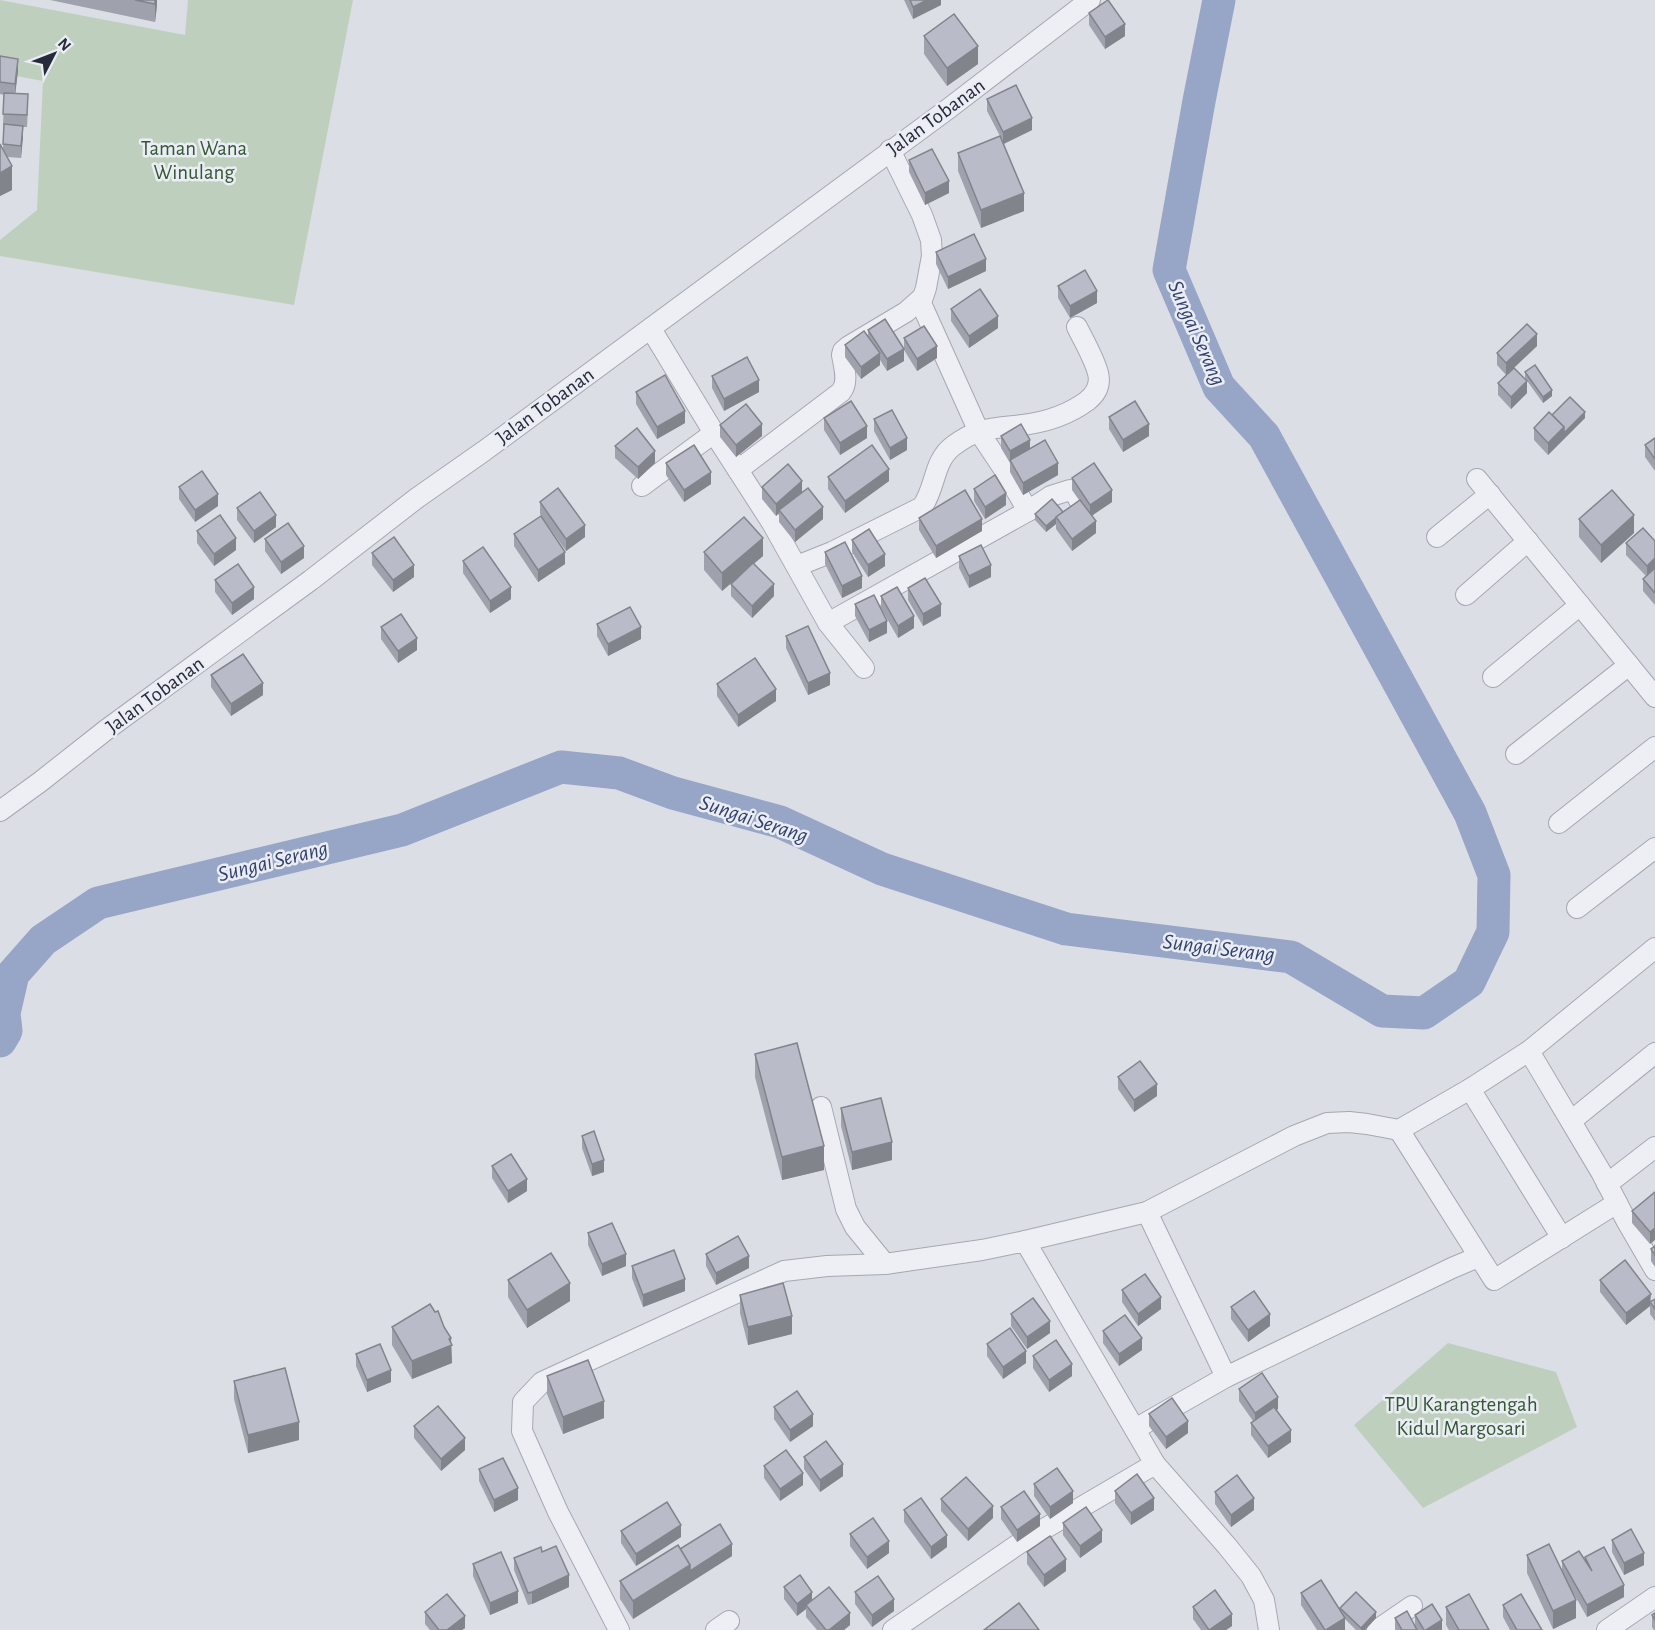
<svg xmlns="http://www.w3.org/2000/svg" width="1655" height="1630" font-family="'Alegreya Sans',sans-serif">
	<rect width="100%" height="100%" fill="#dcdee6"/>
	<g fill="#becfbd">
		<polygon points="0,0 185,35 188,0 353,0 294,305 0,256 0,240 37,210 43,81 0,73"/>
		<polygon points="1448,1343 1556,1372 1577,1427 1423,1508 1354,1425"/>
	</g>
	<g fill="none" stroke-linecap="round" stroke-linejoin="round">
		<polyline stroke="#97a5c6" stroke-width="33" points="0,1041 6,1031 4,1013 13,974 43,940 98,903 402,830 561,767 619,773 673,793 780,822 882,869 1066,929 1291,957 1382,1011 1424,1013 1469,982 1493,932 1494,875 1470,813 1264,436 1219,387 1169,270 1199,101 1219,0"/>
		<g stroke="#a5a8b3" stroke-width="22">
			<g id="minor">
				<polyline points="920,301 979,432 1005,471 1028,511 1051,496 1070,490 1075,493 1084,509"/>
				<polyline points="651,329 714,433 772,523 828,623 864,668"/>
				<path d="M 738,470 L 841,392 C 849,382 844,367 842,355 L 843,351 L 849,346 L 906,312 L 923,297 L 926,288 L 932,256 L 931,240 L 922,215 L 890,150"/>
				<polyline points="1477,479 1655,697"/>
				<polyline points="642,486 714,433"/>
				<polyline points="1437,537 1490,494"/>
				<path d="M 797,566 L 832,552 L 922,507 C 936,488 933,461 953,446 C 961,440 971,434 981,431 C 995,427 1009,427 1023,425 C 1046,422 1068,415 1087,401 C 1096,394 1101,385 1098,373 C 1094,358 1084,341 1077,327"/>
				<polyline points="1466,595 1528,541"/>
				<polyline points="828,623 1028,511"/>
				<polyline points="1493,677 1580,605"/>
				<polyline points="1516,754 1629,665"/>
				<polyline points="0,811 40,782 106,730 311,580 417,498 484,451 948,109 1090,0"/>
				<polyline points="1559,823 1655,747"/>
				<polyline points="1577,908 1655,848"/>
				<polyline points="1529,1051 1601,1172 1626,1220 1655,1270"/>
				<polyline points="1470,1089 1562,1238"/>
				<polyline points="821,1107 846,1209 855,1227 885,1264"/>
				<polyline points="1571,1121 1655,1053"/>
				<polyline points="1607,1184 1655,1147"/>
				<polyline points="1617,1203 1494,1280 1399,1130 1470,1089 1529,1051 1655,948"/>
				<polyline points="1025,1241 1147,1212 1294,1136 1327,1123 1349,1122 1367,1124 1399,1130"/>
				<polyline points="1226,1377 1452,1268 1478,1257"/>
				<polyline points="1135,1429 1226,1377 1147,1212"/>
				<polyline points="619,1630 558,1512 522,1431 523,1402 542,1382 784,1271 827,1266 885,1264 982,1250 1025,1241 1155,1464 1227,1546 1251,1576 1264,1600 1269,1630"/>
				<polyline points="716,1630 729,1621"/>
				<polyline points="893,1630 1020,1543 1155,1464"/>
				<polyline points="1377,1630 1412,1606"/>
				<polyline points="1607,1630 1655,1597"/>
			</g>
		</g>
		<use href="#minor" stroke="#eeeff4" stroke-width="20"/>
	</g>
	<g fill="#9fa2ac">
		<polygon points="50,0 157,0 157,5 155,22"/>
		<polygon points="904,0 941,0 941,5 913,19"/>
		<polygon points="1089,13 1125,36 1105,49 1089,25"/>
		<polygon points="924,36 978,64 947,86 924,54"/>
		<polygon points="0,56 18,71 15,94 28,106 27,127 23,127 21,158 7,157 12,190 0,196 0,144 3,149 4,126 3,126 4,95 0,94"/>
		<polygon points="987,99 1032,130 1004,144 1024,211 981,228 958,171 958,153 1000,136 987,111"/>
		<polygon points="909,160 949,193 925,205 909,172"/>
		<polygon points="936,252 986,271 948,289 936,264"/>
		<polygon points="1058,286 1097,303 1070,318 1058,298"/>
		<polygon points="951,309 998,328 969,348 951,321"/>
		<polygon points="868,330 904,361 887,371 880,360 880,365 861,379 845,357 845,345 868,337"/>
		<polygon points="904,338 937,358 917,371 904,350"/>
		<polygon points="1537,346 1514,368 1527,393 1511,409 1498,395 1498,383 1506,375 1497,365 1497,353"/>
		<polygon points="1525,372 1552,396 1543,403 1525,378"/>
		<polygon points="712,376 759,392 724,411 712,388"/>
		<polygon points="636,392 685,423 657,439 636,404"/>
		<polygon points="1552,415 1585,418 1548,455 1534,440 1534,428"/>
		<polygon points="1109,417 1149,436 1123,452 1109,429"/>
		<polygon points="824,418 867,438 840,455 824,430"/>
		<polygon points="874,419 907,450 890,460 874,431"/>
		<polygon points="720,425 762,436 736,457 720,437"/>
		<polygon points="1001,436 1030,449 1058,475 1023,495 1010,472 1010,463 1001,448"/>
		<polygon points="1655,438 1655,471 1645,457 1645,445"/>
		<polygon points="615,446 655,463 638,479 615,458"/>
		<polygon points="666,463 711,484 684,502 666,475"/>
		<polygon points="828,477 889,481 845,513 828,489"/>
		<polygon points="1072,478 1112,502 1092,515 1096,533 1072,551 1056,529 1056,524 1046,532 1035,520 1035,514 1063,512 1079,500 1072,490"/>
		<polygon points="179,487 218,506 195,522 179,499"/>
		<polygon points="762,487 802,492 823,519 795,542 779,522 779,513 776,516 762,499"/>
		<polygon points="974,489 1006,505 985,519 974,501"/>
		<polygon points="540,502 585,537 566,551 540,514"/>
		<polygon points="237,508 276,527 254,543 237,520"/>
		<polygon points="919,518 982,531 936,558 919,530"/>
		<polygon points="1579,519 1634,533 1601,563 1579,537"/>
		<polygon points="197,531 236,550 214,566 197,543"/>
		<polygon points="514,534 565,564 538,582 514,546"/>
		<polygon points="265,539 304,558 281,574 265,551"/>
		<polygon points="852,540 885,566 868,577 852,552"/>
		<polygon points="1655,541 1655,605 1643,591 1643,579 1646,576 1626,555 1626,543"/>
		<polygon points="704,552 763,556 754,563 774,596 752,618 731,596 731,584 737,578 722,591 704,570"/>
		<polygon points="825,552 862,588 842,598 825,564"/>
		<polygon points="372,553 414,577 393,592 372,565"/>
		<polygon points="959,556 991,577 969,588 959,568"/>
		<polygon points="463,561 511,599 490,613 463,573"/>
		<polygon points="215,580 254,599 232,615 215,592"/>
		<polygon points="908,588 941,616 923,626 908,600"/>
		<polygon points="881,596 914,628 898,638 881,608"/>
		<polygon points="855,604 887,633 869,642 855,616"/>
		<polygon points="597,624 641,639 608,656 597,636"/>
		<polygon points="381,627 417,650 398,663 381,639"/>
		<polygon points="786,636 830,685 808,695 786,648"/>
		<polygon points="211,675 263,695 231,716 211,687"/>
		<polygon points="717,684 776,701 738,727 717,696"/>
		<polygon points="755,1054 824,1170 782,1180 755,1077"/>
		<polygon points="1118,1077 1157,1096 1134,1112 1118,1089"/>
		<polygon points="841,1108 892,1160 852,1170 841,1126"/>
		<polygon points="582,1136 604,1172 592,1176 582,1148"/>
		<polygon points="492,1166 527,1191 508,1203 492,1178"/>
		<polygon points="1655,1192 1650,1244 1632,1223 1632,1211"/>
		<polygon points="588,1233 626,1266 602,1276 588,1245"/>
		<polygon points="1655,1246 1655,1267 1651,1261 1651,1249"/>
		<polygon points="706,1254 749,1268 716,1285 706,1266"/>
		<polygon points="632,1266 685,1291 643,1307 632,1278"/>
		<polygon points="508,1280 570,1301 527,1328 508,1297"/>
		<polygon points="1600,1280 1651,1301 1655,1299 1655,1321 1650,1314 1650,1306 1626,1325 1600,1292"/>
		<polygon points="1122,1290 1161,1309 1138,1326 1122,1302"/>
		<polygon points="740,1295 792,1334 748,1345 740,1313"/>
		<polygon points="1231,1307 1270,1326 1248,1342 1231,1319"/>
		<polygon points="435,1312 451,1343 452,1363 412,1379 392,1345 392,1327"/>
		<polygon points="1011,1314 1050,1333 1027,1349 1011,1326"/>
		<polygon points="1103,1331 1142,1350 1119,1366 1103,1343"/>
		<polygon points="987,1344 1026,1363 1003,1379 987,1356"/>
		<polygon points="356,1354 391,1382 367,1392 356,1366"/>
		<polygon points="1033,1356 1072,1376 1049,1392 1033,1368"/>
		<polygon points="547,1376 604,1418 563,1434 547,1394"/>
		<polygon points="234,1381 299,1440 248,1453 234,1399"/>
		<polygon points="1239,1389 1278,1409 1276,1410 1291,1442 1268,1458 1251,1435 1251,1423 1253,1421 1239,1401"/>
		<polygon points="774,1407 813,1426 790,1442 774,1419"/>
		<polygon points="1149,1414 1188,1433 1166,1449 1149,1426"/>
		<polygon points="414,1426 465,1450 441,1471 414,1438"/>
		<polygon points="804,1457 843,1476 820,1492 804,1469"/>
		<polygon points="764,1466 803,1485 780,1501 764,1478"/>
		<polygon points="479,1469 518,1500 494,1512 479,1481"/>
		<polygon points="1034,1484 1073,1503 1050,1519 1034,1496"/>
		<polygon points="1115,1491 1154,1510 1131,1525 1115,1503"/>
		<polygon points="1215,1492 1254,1510 1231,1527 1215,1504"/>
		<polygon points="941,1499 993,1518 968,1541 941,1511"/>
		<polygon points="1001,1507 1040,1526 1017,1542 1001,1519"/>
		<polygon points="904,1510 947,1547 931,1559 904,1522"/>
		<polygon points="1063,1523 1102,1542 1080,1558 1063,1535"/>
		<polygon points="621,1531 681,1537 636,1566 621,1543"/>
		<polygon points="850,1534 889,1553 867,1569 850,1546"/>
		<polygon points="1612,1540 1644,1565 1624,1575 1612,1552"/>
		<polygon points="680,1549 732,1556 633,1619 620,1599 620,1581"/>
		<polygon points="542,1552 569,1587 532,1604 528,1605 514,1570 514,1558"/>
		<polygon points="1027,1552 1066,1571 1044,1587 1027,1564"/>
		<polygon points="1527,1555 1562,1571 1562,1561 1585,1560 1585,1557 1624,1597 1587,1617 1567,1582 1576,1618 1553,1629 1527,1573"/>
		<polygon points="473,1564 518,1603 490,1615 473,1576"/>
		<polygon points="784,1587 812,1600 850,1625 844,1630 817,1630 806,1617 806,1609 797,1616 784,1599"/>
		<polygon points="855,1592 894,1611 872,1627 855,1604"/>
		<polygon points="1301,1593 1340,1610 1340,1608 1376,1618 1365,1630 1356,1630 1345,1619 1345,1630 1317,1630 1301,1605"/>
		<polygon points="1503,1605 1542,1630 1510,1630 1503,1617"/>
		<polygon points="1193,1607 1232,1626 1226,1630 1201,1630 1193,1619"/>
		<polygon points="1446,1607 1489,1630 1449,1630 1446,1625"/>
		<polygon points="425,1612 465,1628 462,1630 430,1630 425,1624"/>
		<polygon points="1655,1613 1655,1630 1654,1630 1652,1627 1652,1615"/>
		<polygon points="1415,1615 1442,1630 1395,1630 1395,1618 1415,1625"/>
	</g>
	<g fill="#82848c">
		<polygon points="155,0 157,0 157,5 155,22"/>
		<polygon points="927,0 941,0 941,5 913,19 913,7"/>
		<polygon points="1125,24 1125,36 1105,49 1105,37"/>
		<polygon points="978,46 978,64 947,86 947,68"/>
		<polygon points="18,59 18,71 15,96 15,84"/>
		<polygon points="1032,118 1032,130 1003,144 1003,132"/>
		<polygon points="23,126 23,138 21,158 21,146"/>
		<polygon points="12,166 12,190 0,196 0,173"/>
		<polygon points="949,181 949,193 925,205 925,193"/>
		<polygon points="1024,193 1024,211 981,228 981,210"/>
		<polygon points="986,259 986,271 948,289 948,277"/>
		<polygon points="1097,291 1097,303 1070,318 1070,306"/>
		<polygon points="998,316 998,328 969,348 969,336"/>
		<polygon points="1537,334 1537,346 1506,375 1506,363"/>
		<polygon points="937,346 937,358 917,371 917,359"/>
		<polygon points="904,349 904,361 887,371 887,359"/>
		<polygon points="880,353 880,365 861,379 861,367"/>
		<polygon points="759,380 759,392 724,411 724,399"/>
		<polygon points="1527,381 1527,393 1511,409 1511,397"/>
		<polygon points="1552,390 1552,396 1543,403 1543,397"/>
		<polygon points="685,411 685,423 657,439 657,427"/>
		<polygon points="1585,412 1585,418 1548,455 1548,443 1564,427"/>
		<polygon points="762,424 762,436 736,457 736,445"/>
		<polygon points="1149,424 1149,436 1123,452 1123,440"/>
		<polygon points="867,426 867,438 840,455 840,443"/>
		<polygon points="907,438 907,450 890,460 890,448"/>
		<polygon points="1030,440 1030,452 1010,460 1010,463 1010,451"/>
		<polygon points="655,451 655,463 638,479 638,467"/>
		<polygon points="1058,463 1058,475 1023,495 1023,483"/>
		<polygon points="889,469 889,481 845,513 845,501"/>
		<polygon points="711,472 711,484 684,502 684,490"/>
		<polygon points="802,481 802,493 779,510 779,513 776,516 776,504"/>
		<polygon points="1112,490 1112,502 1090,517 1090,505"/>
		<polygon points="1006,493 1006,505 985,519 985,507"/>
		<polygon points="218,494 218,506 195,522 195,510"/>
		<polygon points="823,507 823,519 795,542 795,530"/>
		<polygon points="276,515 276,527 254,543 254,531"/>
		<polygon points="1634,515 1634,533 1601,563 1601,545"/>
		<polygon points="1056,518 1056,524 1046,532 1046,526"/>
		<polygon points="982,519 982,531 936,558 936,546"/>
		<polygon points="1096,521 1096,533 1072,551 1072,539"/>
		<polygon points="585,525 585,537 566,551 566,539"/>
		<polygon points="236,538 236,550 214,566 214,554"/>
		<polygon points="763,538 763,556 722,591 722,573"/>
		<polygon points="304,546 304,558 281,574 281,562"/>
		<polygon points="565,552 565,564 538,582 538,570"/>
		<polygon points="885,554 885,566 868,577 868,565"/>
		<polygon points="1655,558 1655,570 1647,578 1647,566"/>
		<polygon points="414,565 414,577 393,592 393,580"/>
		<polygon points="991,565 991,577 969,588 969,576"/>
		<polygon points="862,576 862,588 842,598 842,586"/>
		<polygon points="774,584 774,596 752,618 752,606"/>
		<polygon points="254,587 254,599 232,615 232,603"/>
		<polygon points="511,587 511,599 490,613 490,601"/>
		<polygon points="941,604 941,616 923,626 923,614"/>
		<polygon points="914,616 914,628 898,638 898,626"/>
		<polygon points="887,621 887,633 869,642 869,630"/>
		<polygon points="641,627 641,639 608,656 608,644"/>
		<polygon points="417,638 417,650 398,663 398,651"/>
		<polygon points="830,673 830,685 808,695 808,683"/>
		<polygon points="263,683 263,695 231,716 231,704"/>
		<polygon points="776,689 776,701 738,727 738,715"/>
		<polygon points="1157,1084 1157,1096 1134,1112 1134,1100"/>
		<polygon points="892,1142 892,1160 852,1170 852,1152"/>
		<polygon points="824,1146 824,1170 782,1180 782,1157"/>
		<polygon points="604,1160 604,1172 592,1176 592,1164"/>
		<polygon points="527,1179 527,1191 508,1203 508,1191"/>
		<polygon points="1655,1228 1655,1240 1650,1244 1650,1232"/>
		<polygon points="626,1254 626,1266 602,1276 602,1264"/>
		<polygon points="749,1256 749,1268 716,1285 716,1273"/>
		<polygon points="685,1279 685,1291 643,1307 643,1295"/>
		<polygon points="570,1283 570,1301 527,1328 527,1310"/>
		<polygon points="1651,1294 1650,1306 1626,1325 1626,1313"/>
		<polygon points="1161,1297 1161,1309 1138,1326 1138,1314"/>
		<polygon points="1270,1314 1270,1326 1248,1342 1248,1330"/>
		<polygon points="792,1316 792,1334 748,1345 748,1327"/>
		<polygon points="1050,1321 1050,1333 1027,1349 1027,1337"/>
		<polygon points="451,1338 452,1363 412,1379 412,1361"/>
		<polygon points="1142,1338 1142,1350 1119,1366 1119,1354"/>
		<polygon points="1026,1351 1026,1363 1003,1379 1003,1367"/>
		<polygon points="1072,1364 1072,1376 1049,1392 1049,1380"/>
		<polygon points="391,1370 391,1382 367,1392 367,1380"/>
		<polygon points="1278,1397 1278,1409 1255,1425 1255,1413"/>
		<polygon points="604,1401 604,1418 563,1434 563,1417"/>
		<polygon points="813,1414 813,1426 790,1442 790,1430"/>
		<polygon points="1188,1421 1188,1433 1166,1449 1166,1437"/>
		<polygon points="299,1422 299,1440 248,1453 248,1435"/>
		<polygon points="1291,1430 1291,1442 1268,1458 1268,1446"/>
		<polygon points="465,1438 465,1450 441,1471 441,1459"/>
		<polygon points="843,1464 843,1476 820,1492 820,1480"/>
		<polygon points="803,1473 803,1485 780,1501 780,1489"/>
		<polygon points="518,1488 518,1500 494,1512 494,1500"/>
		<polygon points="1073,1491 1073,1503 1050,1519 1050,1507"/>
		<polygon points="1154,1498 1154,1510 1131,1525 1131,1513"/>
		<polygon points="1254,1498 1254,1510 1231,1527 1231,1515"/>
		<polygon points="993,1506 993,1518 968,1541 968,1529"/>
		<polygon points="1040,1514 1040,1526 1017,1542 1017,1530"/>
		<polygon points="681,1525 681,1537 636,1566 636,1554"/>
		<polygon points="1102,1530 1102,1542 1080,1558 1080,1546"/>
		<polygon points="947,1535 947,1547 931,1559 931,1547"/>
		<polygon points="889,1541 889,1553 867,1569 867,1557"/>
		<polygon points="732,1544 732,1556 633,1619 633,1601 690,1565"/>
		<polygon points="1644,1553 1644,1565 1624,1575 1624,1563"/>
		<polygon points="1066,1559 1066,1571 1044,1587 1044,1575"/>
		<polygon points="569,1575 569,1587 532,1604 532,1592"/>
		<polygon points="1624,1585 1624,1597 1587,1617 1587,1605"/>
		<polygon points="518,1591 518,1603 490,1615 490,1603"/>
		<polygon points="812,1592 812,1604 806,1605 806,1609 797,1616 797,1604"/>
		<polygon points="894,1599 894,1611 872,1627 872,1615"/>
		<polygon points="1576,1600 1576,1618 1553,1629 1553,1611"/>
		<polygon points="1376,1612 1376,1618 1365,1630 1361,1630 1361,1628"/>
		<polygon points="850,1613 850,1625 844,1630 829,1630"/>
		<polygon points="1232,1614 1232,1626 1226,1630 1209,1630"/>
		<polygon points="465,1616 465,1628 462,1630 447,1630"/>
		<polygon points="1345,1618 1345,1630 1326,1630"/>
		<polygon points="1442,1620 1442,1630 1426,1630"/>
	</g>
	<g fill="#b9bcc8" stroke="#82848c" stroke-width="1.5">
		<polygon points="135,0 155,0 155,4"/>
		<polygon points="910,0 927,0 913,7"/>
		<polygon points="1108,0 1125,24 1105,37 1089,13"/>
		<polygon points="954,14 978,46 947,68 924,36"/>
		<polygon points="0,56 18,59 15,84 0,82"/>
		<polygon points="1016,85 1032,118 1003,132 987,99"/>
		<polygon points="4,93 28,94 27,115 3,114"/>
		<polygon points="4,124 23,126 21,146 3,144"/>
		<polygon points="1000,136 1024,193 981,210 958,153"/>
		<polygon points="0,144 12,166 0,173"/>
		<polygon points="932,149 949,181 925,193 909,160"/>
		<polygon points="974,234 986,259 948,277 936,252"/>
		<polygon points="1085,270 1097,291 1070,306 1058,286"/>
		<polygon points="980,289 998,316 969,336 951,309"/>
		<polygon points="885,319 904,349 887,359 868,330"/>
		<polygon points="1527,324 1537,334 1506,363 1497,353"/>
		<polygon points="924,326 937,346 917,359 904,338"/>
		<polygon points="864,331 880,353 861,367 845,345"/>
		<polygon points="747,357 759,380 724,399 712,376"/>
		<polygon points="1535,365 1552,390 1543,397 1525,372"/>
		<polygon points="1514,368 1527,381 1511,397 1498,383"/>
		<polygon points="665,375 685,411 657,427 636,392"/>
		<polygon points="1570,397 1585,412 1564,433 1564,427 1552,415"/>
		<polygon points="851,401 867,426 840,443 824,418"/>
		<polygon points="1135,401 1149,424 1123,440 1109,417"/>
		<polygon points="746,404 762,424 736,445 720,425"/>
		<polygon points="892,410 907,438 890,448 874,419"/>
		<polygon points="1549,412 1564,427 1548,443 1534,428"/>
		<polygon points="1021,424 1030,440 1010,451 1001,436"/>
		<polygon points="637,428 655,451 638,467 615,446"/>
		<polygon points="1655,438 1655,459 1645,445"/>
		<polygon points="1045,440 1058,463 1023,483 1010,460"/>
		<polygon points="694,445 711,472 684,490 666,463"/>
		<polygon points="872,445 889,469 845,501 828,477"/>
		<polygon points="1094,463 1112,490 1090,505 1072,478"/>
		<polygon points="788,464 802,481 776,504 762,487"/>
		<polygon points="202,471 218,494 195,510 179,487"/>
		<polygon points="995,475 1006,493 985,507 974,489"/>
		<polygon points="558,488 585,525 566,539 540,502"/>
		<polygon points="808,488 823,507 795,530 779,510"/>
		<polygon points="965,490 982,519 936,546 919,518"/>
		<polygon points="1612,490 1634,515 1601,545 1579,519"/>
		<polygon points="260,492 276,515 254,531 237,508"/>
		<polygon points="1052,499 1063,512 1046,526 1035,514"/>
		<polygon points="1080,500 1096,521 1072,539 1056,517"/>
		<polygon points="220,515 236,538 214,554 197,531"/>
		<polygon points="541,516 565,552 538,570 514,534"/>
		<polygon points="744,517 763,538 722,573 704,552"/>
		<polygon points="288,523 304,546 281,562 265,539"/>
		<polygon points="1643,528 1655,541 1655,558 1647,566 1626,543"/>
		<polygon points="869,529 885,554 868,565 852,540"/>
		<polygon points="394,537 414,565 393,580 372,553"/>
		<polygon points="845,542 862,576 842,586 825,552"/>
		<polygon points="981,545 991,565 969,576 959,556"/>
		<polygon points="483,547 511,587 490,601 463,561"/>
		<polygon points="753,563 774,584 752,606 731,584"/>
		<polygon points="238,564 254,587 232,603 215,580"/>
		<polygon points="1655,568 1655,593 1643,579"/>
		<polygon points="925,578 941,604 923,614 908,588"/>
		<polygon points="897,587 914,616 898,626 881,596"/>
		<polygon points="874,595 887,621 869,630 855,604"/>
		<polygon points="630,607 641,627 608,644 597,624"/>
		<polygon points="401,614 417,638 398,651 381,627"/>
		<polygon points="808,626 830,673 808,683 786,636"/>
		<polygon points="243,654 263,683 231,704 211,675"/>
		<polygon points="755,658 776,689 738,715 717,684"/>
		<polygon points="797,1043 824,1146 782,1157 755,1054"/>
		<polygon points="1140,1061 1157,1084 1134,1100 1118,1077"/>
		<polygon points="881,1098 892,1142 852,1152 841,1108"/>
		<polygon points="594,1131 604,1160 592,1164 582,1136"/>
		<polygon points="511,1154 527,1179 508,1191 492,1166"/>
		<polygon points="1655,1192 1655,1228 1650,1232 1632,1211"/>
		<polygon points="612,1223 626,1254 602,1264 588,1233"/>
		<polygon points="738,1236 749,1256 716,1273 706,1254"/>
		<polygon points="1655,1246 1655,1255 1651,1249"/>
		<polygon points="674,1250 685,1279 643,1295 632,1266"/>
		<polygon points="551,1253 570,1283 527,1310 508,1280"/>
		<polygon points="1625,1260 1651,1294 1626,1313 1600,1280"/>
		<polygon points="1145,1274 1161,1297 1138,1314 1122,1290"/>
		<polygon points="783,1283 792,1316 748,1327 740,1295"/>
		<polygon points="1254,1291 1270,1314 1248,1330 1231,1307"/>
		<polygon points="1033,1298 1050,1321 1027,1337 1011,1314"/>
		<polygon points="1655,1299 1655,1309 1650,1302"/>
		<polygon points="430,1304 435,1312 438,1311 444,1327 451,1338 449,1339 452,1345 412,1361 392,1327"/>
		<polygon points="1125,1315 1142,1338 1119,1354 1103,1331"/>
		<polygon points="1010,1328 1026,1351 1003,1367 987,1344"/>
		<polygon points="1056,1340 1072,1364 1049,1380 1033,1356"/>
		<polygon points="380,1344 391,1370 367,1380 356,1354"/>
		<polygon points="588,1360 604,1401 563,1417 547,1376"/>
		<polygon points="285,1368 299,1422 248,1435 234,1381"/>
		<polygon points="1262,1373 1278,1397 1255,1413 1239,1389"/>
		<polygon points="797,1391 813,1414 790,1430 774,1407"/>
		<polygon points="1172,1398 1188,1421 1166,1437 1149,1414"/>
		<polygon points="438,1406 465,1438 441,1459 414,1426"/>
		<polygon points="1274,1407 1291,1430 1268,1446 1251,1423"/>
		<polygon points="826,1441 843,1464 820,1480 804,1457"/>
		<polygon points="786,1450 803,1473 780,1489 764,1466"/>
		<polygon points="503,1458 518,1488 494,1500 479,1469"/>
		<polygon points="1057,1468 1073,1491 1050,1507 1034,1484"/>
		<polygon points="1137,1474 1154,1498 1131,1513 1115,1491"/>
		<polygon points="1237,1475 1254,1498 1231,1515 1215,1492"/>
		<polygon points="966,1477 993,1506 968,1529 941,1499"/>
		<polygon points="1024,1491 1040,1514 1017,1530 1001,1507"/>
		<polygon points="921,1498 947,1535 931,1547 904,1510"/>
		<polygon points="667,1502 681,1525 636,1554 621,1531"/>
		<polygon points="1086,1507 1102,1530 1080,1546 1063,1523"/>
		<polygon points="873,1518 889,1541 867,1557 850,1534"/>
		<polygon points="720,1524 732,1544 690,1571 690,1565 680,1549"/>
		<polygon points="1631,1529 1644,1553 1624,1563 1612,1540"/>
		<polygon points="1050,1536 1066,1559 1044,1575 1027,1552"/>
		<polygon points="1549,1544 1576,1600 1553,1611 1527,1555"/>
		<polygon points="678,1545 690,1565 633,1601 620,1581"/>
		<polygon points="556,1546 569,1575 532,1592 528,1593 514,1558 541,1547 542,1552"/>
		<polygon points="1604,1547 1624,1585 1587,1605 1562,1561 1579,1551 1592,1571 1585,1557"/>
		<polygon points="501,1552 518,1591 490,1603 473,1564"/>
		<polygon points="800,1575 812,1592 797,1604 784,1587"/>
		<polygon points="878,1576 894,1599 872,1615 855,1592"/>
		<polygon points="1321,1580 1345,1618 1326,1630 1325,1630 1301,1593"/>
		<polygon points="829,1587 850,1613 829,1630 826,1630 806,1605"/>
		<polygon points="1215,1590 1232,1614 1209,1630 1193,1607"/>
		<polygon points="1356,1592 1376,1612 1361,1628 1340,1608"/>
		<polygon points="447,1594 465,1616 447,1630 439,1630 425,1612"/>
		<polygon points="1469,1594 1489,1630 1459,1630 1446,1607"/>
		<polygon points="1521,1594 1542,1630 1517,1630 1503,1605"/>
		<polygon points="1019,1603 1039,1630 984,1630"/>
		<polygon points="1432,1604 1442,1620 1426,1630 1424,1630 1415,1615"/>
		<polygon points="1407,1611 1417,1630 1402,1630 1395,1618"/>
		<polygon points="1655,1613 1655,1620 1652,1615"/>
	</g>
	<g text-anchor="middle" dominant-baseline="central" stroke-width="5" stroke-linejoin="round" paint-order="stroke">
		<g font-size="21" fill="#262a3b" stroke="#ebedf4">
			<text transform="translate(936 117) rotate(-36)">Jalan Tobanan</text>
			<text transform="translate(545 406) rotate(-36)">Jalan Tobanan</text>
			<text transform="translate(155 695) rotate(-36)">Jalan Tobanan</text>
		</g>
		<g font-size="21" fill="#345734" stroke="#ebedf4">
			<text x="194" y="148">Taman Wana<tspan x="194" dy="24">Winulang</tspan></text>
			<text x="1461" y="1404">TPU Karangtengah<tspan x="1461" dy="24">Kidul Margosari</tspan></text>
		</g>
		<g font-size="22" font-style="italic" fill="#32416e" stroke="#ebedf4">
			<text transform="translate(1197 333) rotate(66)">Sungai Serang</text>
			<text transform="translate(754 819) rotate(18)">Sungai Serang</text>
			<text transform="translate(273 861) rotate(-14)">Sungai Serang</text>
			<text transform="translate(1219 948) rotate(7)">Sungai Serang</text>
		</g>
	</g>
	<g transform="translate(54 54) rotate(48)" stroke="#ebedf4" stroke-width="4.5" paint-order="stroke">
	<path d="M0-4.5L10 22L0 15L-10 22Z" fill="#262a3b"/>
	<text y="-9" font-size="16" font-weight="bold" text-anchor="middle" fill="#262a3b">N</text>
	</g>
</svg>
